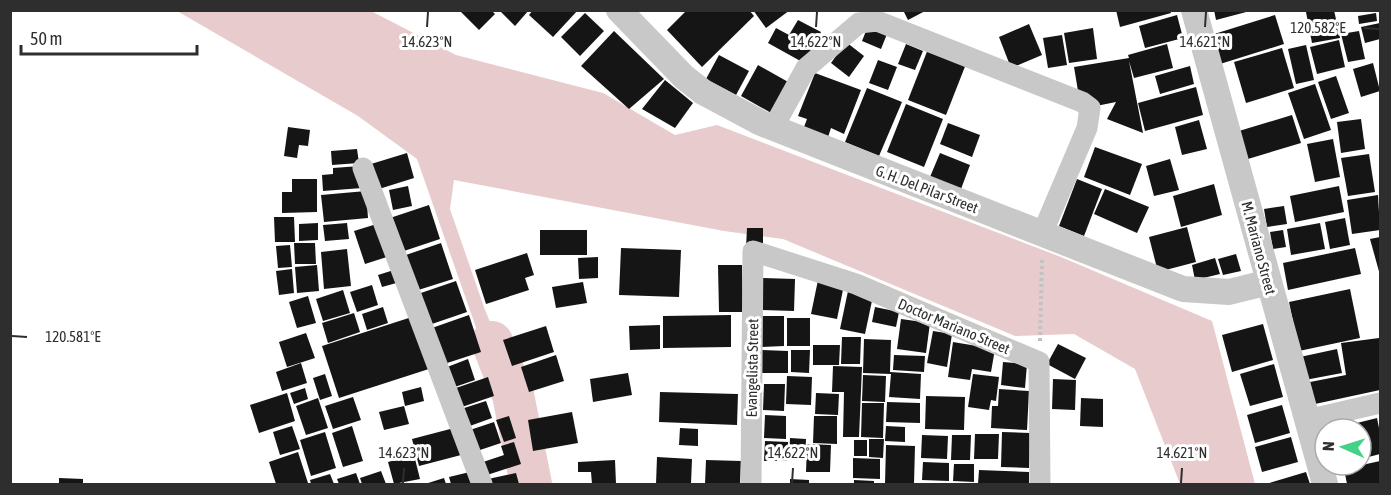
<svg xmlns="http://www.w3.org/2000/svg" width="1391" height="495" font-family="'Asap Condensed',sans-serif">
	<rect width="100%" height="100%" fill="#fff"/>
	<polygon fill="#e8cccd" points="177,11 371,11 456,55 603,93 675,135 717,125 1061,257 1212,321 1255,484 1180,484 1135,369 1074,334 1015,336 783,239 724,231 454,180 450,209 485,310 520,393 501,399 417,159 358,116"/>
	<g fill="none" stroke-linecap="round" stroke-linejoin="round">
		<polyline stroke="#e8cccd" stroke-width="42" points="492,342 513,395 531,484"/>
	</g>
	<g fill="#151515">
		<polygon points="459,10 491,10 495,14 479,30"/>
		<polygon points="499,10 529,10 515,26"/>
		<polygon points="533,10 578,10 553,37 529,15"/>
		<polygon points="687,10 749,10 754,16 702,67 667,30"/>
		<polygon points="753,10 790,10 766,28"/>
		<polygon points="903,10 927,10 908,20"/>
		<polygon points="1116,10 1170,10 1171,13 1120,27"/>
		<polygon points="1214,10 1250,10 1250,11 1216,20"/>
		<polygon points="1312,10 1334,10 1340,38 1312,43 1306,12"/>
		<polygon points="585,13 604,31 580,56 561,37"/>
		<polygon points="1376,13 1377,21 1359,24 1358,16"/>
		<polygon points="1177,15 1183,38 1145,48 1139,26"/>
		<polygon points="1275,15 1284,44 1220,64 1211,35"/>
		<polygon points="798,20 821,32 804,63 768,43 776,28 789,35"/>
		<polygon points="870,21 889,29 881,49 862,41"/>
		<polygon points="1380,23 1380,39 1365,43 1361,27"/>
		<polygon points="1029,24 1042,55 1011,68 999,37"/>
		<polygon points="1093,28 1097,59 1069,63 1064,33"/>
		<polygon points="614,31 664,79 629,109 581,66"/>
		<polygon points="1359,31 1365,59 1348,62 1341,34"/>
		<polygon points="1062,35 1067,65 1048,68 1043,38"/>
		<polygon points="1339,40 1345,67 1317,74 1310,47"/>
		<polygon points="846,42 864,56 849,77 831,63"/>
		<polygon points="906,44 923,51 915,70 898,64"/>
		<polygon points="1167,44 1173,68 1134,78 1129,61 1143,133 1107,119 1116,102 1096,106 1079,97 1074,67 1129,58 1128,55"/>
		<polygon points="1306,45 1314,80 1296,84 1288,49"/>
		<polygon points="1282,48 1294,88 1246,103 1234,62"/>
		<polygon points="928,49 966,64 946,115 908,100"/>
		<polygon points="719,55 749,71 736,95 706,79"/>
		<polygon points="878,60 897,67 888,90 869,83"/>
		<polygon points="1373,63 1380,91 1361,97 1353,69"/>
		<polygon points="758,65 790,83 773,114 741,96"/>
		<polygon points="1190,66 1194,84 1160,94 1155,76"/>
		<polygon points="815,73 861,90 844,134 831,128 828,137 804,127 807,119 798,116"/>
		<polygon points="1336,76 1349,113 1331,119 1318,82"/>
		<polygon points="665,80 693,103 675,128 642,109"/>
		<polygon points="1315,84 1331,130 1304,139 1288,93"/>
		<polygon points="1196,87 1203,115 1145,131 1138,103"/>
		<polygon points="867,88 902,102 879,156 845,142"/>
		<polygon points="906,104 943,119 924,167 887,152"/>
		<polygon points="1292,115 1301,143 1248,159 1239,131"/>
		<polygon points="1361,119 1365,149 1341,153 1337,122"/>
		<polygon points="1199,120 1207,149 1182,155 1175,127"/>
		<polygon points="948,123 980,135 972,157 940,144"/>
		<polygon points="288,127 310,130 308,146 299,145 297,158 284,156"/>
		<polygon points="1333,139 1340,177 1315,182 1307,144"/>
		<polygon points="1095,147 1142,164 1130,195 1084,177"/>
		<polygon points="357,149 359,163 332,165 331,151"/>
		<polygon points="407,153 414,178 379,189 371,164"/>
		<polygon points="940,153 970,165 961,189 930,177"/>
		<polygon points="1369,154 1375,192 1348,196 1341,158"/>
		<polygon points="1170,159 1179,190 1154,196 1146,166"/>
		<polygon points="360,166 362,188 323,191 322,175 333,174 333,168"/>
		<polygon points="292,179 317,179 317,212 282,213 282,192 292,192"/>
		<polygon points="1077,179 1102,189 1084,236 1059,226"/>
		<polygon points="1214,184 1222,215 1181,227 1173,196"/>
		<polygon points="408,186 412,206 393,210 389,190"/>
		<polygon points="1339,186 1344,212 1295,222 1290,196"/>
		<polygon points="1105,189 1149,207 1137,233 1094,214"/>
		<polygon points="366,191 368,218 324,222 321,195"/>
		<polygon points="1378,195 1380,230 1352,234 1347,200"/>
		<polygon points="429,205 440,239 398,253 387,219"/>
		<polygon points="1284,206 1287,224 1267,227 1264,209"/>
		<polygon points="274,217 294,217 295,242 275,242"/>
		<polygon points="1345,218 1350,245 1330,249 1325,222"/>
		<polygon points="383,222 393,255 365,264 354,231"/>
		<polygon points="318,223 318,240 299,241 299,224"/>
		<polygon points="347,223 349,239 325,241 323,225"/>
		<polygon points="1320,223 1325,249 1291,255 1287,229"/>
		<polygon points="1187,227 1196,262 1158,272 1149,237"/>
		<polygon points="747,228 763,228 763,249 746,248"/>
		<rect x="540" y="230" width="47" height="25"/>
		<polygon points="1283,230 1286,247 1273,249 1270,232"/>
		<polygon points="1380,237 1380,275 1370,239"/>
		<polygon points="294,243 315,243 316,264 295,264"/>
		<polygon points="441,243 453,279 412,292 400,257"/>
		<polygon points="290,245 292,267 278,268 276,246"/>
		<polygon points="621,248 681,250 679,297 619,295"/>
		<polygon points="1355,248 1361,274 1288,290 1283,263"/>
		<polygon points="347,249 351,286 324,289 321,252"/>
		<polygon points="527,253 534,275 525,278 529,290 486,304 475,270"/>
		<polygon points="1236,254 1241,271 1223,275 1218,259"/>
		<polygon points="598,257 598,278 579,279 578,258"/>
		<polygon points="1215,258 1220,274 1195,280 1192,265"/>
		<polygon points="317,265 319,291 297,293 295,267"/>
		<polygon points="718,265 742,265 743,312 719,312"/>
		<polygon points="292,269 294,293 279,295 276,271"/>
		<polygon points="397,269 400,282 382,287 378,275"/>
		<polygon points="763,278 795,279 794,311 762,310"/>
		<polygon points="818,280 844,285 837,319 811,314"/>
		<polygon points="456,281 467,312 426,326 415,295"/>
		<polygon points="583,282 587,303 556,308 552,287"/>
		<polygon points="372,285 378,305 357,312 350,292"/>
		<polygon points="1350,289 1360,338 1299,351 1289,302"/>
		<polygon points="343,290 350,313 323,321 316,299"/>
		<polygon points="848,291 873,296 865,334 840,329"/>
		<polygon points="308,296 316,323 297,328 289,302"/>
		<polygon points="383,307 388,323 367,330 362,314"/>
		<polygon points="875,307 899,312 896,327 872,322"/>
		<polygon points="354,313 360,332 328,343 322,323"/>
		<polygon points="418,315 435,367 339,398 322,346"/>
		<polygon points="469,315 481,352 441,365 429,329"/>
		<polygon points="731,315 731,347 663,348 663,316"/>
		<polygon points="760,316 784,316 784,346 760,347"/>
		<rect x="787" y="318" width="23" height="28"/>
		<polygon points="901,319 930,323 926,353 897,349"/>
		<polygon points="1263,324 1273,360 1232,372 1222,335"/>
		<polygon points="660,325 660,349 630,350 629,326"/>
		<polygon points="546,326 554,352 512,366 503,340"/>
		<polygon points="933,331 952,334 947,367 927,363"/>
		<polygon points="306,333 315,358 287,367 279,342"/>
		<polygon points="842,337 861,337 860,364 841,364"/>
		<polygon points="1379,338 1380,390 1315,404 1310,382 1346,375 1341,343"/>
		<polygon points="864,339 891,340 890,372 921,374 920,399 889,397 891,374 863,373"/>
		<polygon points="953,342 995,349 991,372 972,369 970,380 948,377"/>
		<polygon points="1058,344 1086,358 1075,379 1047,364"/>
		<polygon points="813,345 840,345 839,365 813,365"/>
		<polygon points="1337,349 1342,373 1305,380 1300,357"/>
		<polygon points="761,350 788,351 788,373 760,373"/>
		<polygon points="791,350 810,350 809,373 791,372"/>
		<polygon points="556,355 564,381 529,392 521,367"/>
		<polygon points="894,355 925,356 924,372 893,370"/>
		<polygon points="468,359 475,380 449,389 442,369"/>
		<polygon points="1003,362 1027,364 1025,388 1001,385"/>
		<polygon points="301,363 307,383 282,391 276,372"/>
		<polygon points="1274,364 1283,397 1250,406 1240,374"/>
		<polygon points="833,366 862,367 859,437 843,437 844,392 832,392"/>
		<polygon points="628,373 632,395 593,402 590,379"/>
		<polygon points="325,374 332,396 320,400 313,378"/>
		<polygon points="973,374 999,377 996,401 991,400 989,410 968,407"/>
		<polygon points="863,375 886,376 885,402 862,401"/>
		<polygon points="787,376 812,377 811,405 786,404"/>
		<polygon points="488,377 494,396 459,408 453,389"/>
		<polygon points="1053,379 1076,380 1075,410 1052,409"/>
		<polygon points="764,384 785,384 784,411 763,410"/>
		<polygon points="421,387 424,401 405,406 402,392"/>
		<polygon points="305,388 308,399 294,404 290,393"/>
		<polygon points="999,389 1029,391 1027,430 991,428 992,406 998,406"/>
		<polygon points="660,392 738,394 737,425 659,422"/>
		<polygon points="287,393 295,421 259,433 250,405"/>
		<polygon points="816,393 839,394 838,415 815,414"/>
		<polygon points="926,396 965,397 964,430 925,429"/>
		<polygon points="353,397 361,420 333,429 325,406"/>
		<polygon points="318,398 328,428 306,435 296,406"/>
		<polygon points="1081,398 1103,399 1103,427 1080,426"/>
		<polygon points="486,401 492,418 467,427 461,409"/>
		<polygon points="887,402 920,403 920,423 886,422"/>
		<polygon points="862,403 884,403 883,438 861,437"/>
		<polygon points="1282,405 1290,433 1255,443 1247,415"/>
		<polygon points="404,406 409,424 384,430 379,412"/>
		<polygon points="572,412 578,443 533,451 528,420"/>
		<polygon points="765,415 786,416 786,439 764,438"/>
		<polygon points="509,416 516,438 504,442 496,420"/>
		<polygon points="814,416 837,416 837,444 813,443"/>
		<polygon points="1377,418 1380,433 1380,454 1361,459 1361,429 1337,428"/>
		<polygon points="494,422 501,443 471,453 464,432"/>
		<polygon points="292,426 300,449 280,455 273,432"/>
		<polygon points="352,426 363,461 343,467 332,433"/>
		<polygon points="886,426 905,427 905,442 885,441"/>
		<polygon points="454,428 461,455 419,466 412,439"/>
		<polygon points="680,428 698,429 698,446 679,445"/>
		<polygon points="325,432 336,468 311,476 300,440"/>
		<polygon points="1002,432 1030,433 1029,468 1001,467"/>
		<polygon points="975,434 999,434 998,459 974,459"/>
		<polygon points="922,435 948,436 947,459 921,458"/>
		<polygon points="952,435 971,435 970,460 951,460"/>
		<polygon points="1291,437 1298,462 1262,472 1255,447"/>
		<polygon points="790,438 806,439 805,461 789,460"/>
		<polygon points="869,439 884,439 883,458 869,457"/>
		<rect x="854" y="440" width="13" height="16"/>
		<polygon points="765,441 788,442 788,461 764,461"/>
		<polygon points="514,442 521,464 487,475 483,462 504,455 501,446"/>
		<polygon points="807,444 831,445 830,472 806,472"/>
		<polygon points="886,445 915,446 914,484 885,484"/>
		<polygon points="298,452 308,483 276,484 269,462"/>
		<polygon points="414,455 420,479 394,484 388,462"/>
		<polygon points="657,457 692,459 691,484 656,484"/>
		<polygon points="853,458 880,459 880,479 853,478"/>
		<polygon points="615,460 616,484 592,484 591,472 578,472 578,462"/>
		<polygon points="706,460 741,461 740,484 705,484"/>
		<polygon points="1380,461 1380,484 1347,484 1344,469"/>
		<polygon points="923,462 949,463 949,481 922,480"/>
		<polygon points="954,464 974,464 974,482 953,481"/>
		<polygon points="979,470 1029,472 1029,484 978,484"/>
		<polygon points="381,471 386,484 362,484 360,478"/>
		<polygon points="474,471 477,484 451,484 449,477"/>
		<polygon points="1306,472 1310,484 1266,484"/>
		<polygon points="356,473 360,484 339,484 337,479"/>
		<polygon points="516,473 519,484 489,484 488,479"/>
		<polygon points="330,474 334,484 311,484 310,480"/>
		<polygon points="59,478 83,479 83,484 59,484"/>
		<polygon points="444,478 446,484 425,484"/>
		<polygon points="790,479 809,480 809,484 790,484"/>
		<polygon points="854,480 874,481 874,484 854,484"/>
	</g>
	<g fill="none" stroke-linecap="round" stroke-linejoin="round">
		<polyline stroke="#c2c2c2" stroke-width="4" stroke-dasharray="3 3" stroke-linecap="butt" points="1040,341 1042,258"/>
		<g stroke="#c8c8c8" stroke-width="21">
			<polyline points="773,128 806,68 859,23 877,21 1082,102 1090,108 1087,128 1042,234"/>
			<polyline points="363,168 482,484"/>
			<polyline points="1307,420 1380,403"/>
			<polyline points="751,484 753,251 856,284 1039,362 1040,484"/>
		</g>
		<g stroke="#c8c8c8" stroke-width="26">
			<polyline points="619,10 684,77 703,92 761,123 1183,289 1229,292 1269,282"/>
			<polyline points="1194,10 1325,484"/>
		</g>
	</g>
	<path fill="none" stroke="#2e2e2e" stroke-width="2" d="M 427,27 L 428,12M 816,27 L 817,12M 1205,27 L 1206,12M 1364,28 L 1379,29M 12,336 L 27,337M 403,483 L 404,468M 792,483 L 793,468M 1181,483 L 1182,468"/>
	<g text-anchor="middle" dominant-baseline="central" stroke-width="6" stroke-linejoin="round" paint-order="stroke">
		<g font-size="15" fill="#2e2e2e" stroke="#fff">
			<text transform="translate(927 189) rotate(21)">G. H. Del Pilar Street</text>
			<text transform="translate(1259 248) rotate(75)">M. Mariano Street</text>
			<text transform="translate(954 326) rotate(23)">Doctor Mariano Street</text>
			<text transform="translate(752 368) rotate(-89)">Evangelista Street</text>
		</g>
	</g>
	<g font-size="15" text-anchor="middle" fill="#2e2e2e" stroke="#fff" stroke-width="6" stroke-linejoin="round" paint-order="stroke">
		<text x="1318" y="33">120.582°E</text>
		<text x="427" y="47">14.623°N</text>
		<text x="816" y="47">14.622°N</text>
		<text x="1205" y="47">14.621°N</text>
		<text x="73" y="342">120.581°E</text>
		<text x="404" y="458">14.623°N</text>
		<text x="793" y="458">14.622°N</text>
		<text x="1182" y="458">14.621°N</text>
	</g>
	<rect width="1391" height="495" fill="none" stroke="#2e2e2e" stroke-width="24"/>
	<g transform="translate(1343 447) rotate(273)"><circle r="28" fill="#ffffff" stroke="#ababab" stroke-width="1.5"/>
	<path d="M0-4.5L10 22L0 15L-10 22Z" fill="#43d287"/>
	<text y="-9" font-size="16" font-weight="bold" text-anchor="middle" fill="#2e2e2e">N</text>
	</g>
	<path d="M21 45v9h176v-9" fill="none" stroke="#2e2e2e" stroke-width="3"/>
	<text x="30" y="45" font-size="18" fill="#2e2e2e" stroke="#ffffff" stroke-width="4.5" paint-order="stroke">50 m</text>
</svg>
